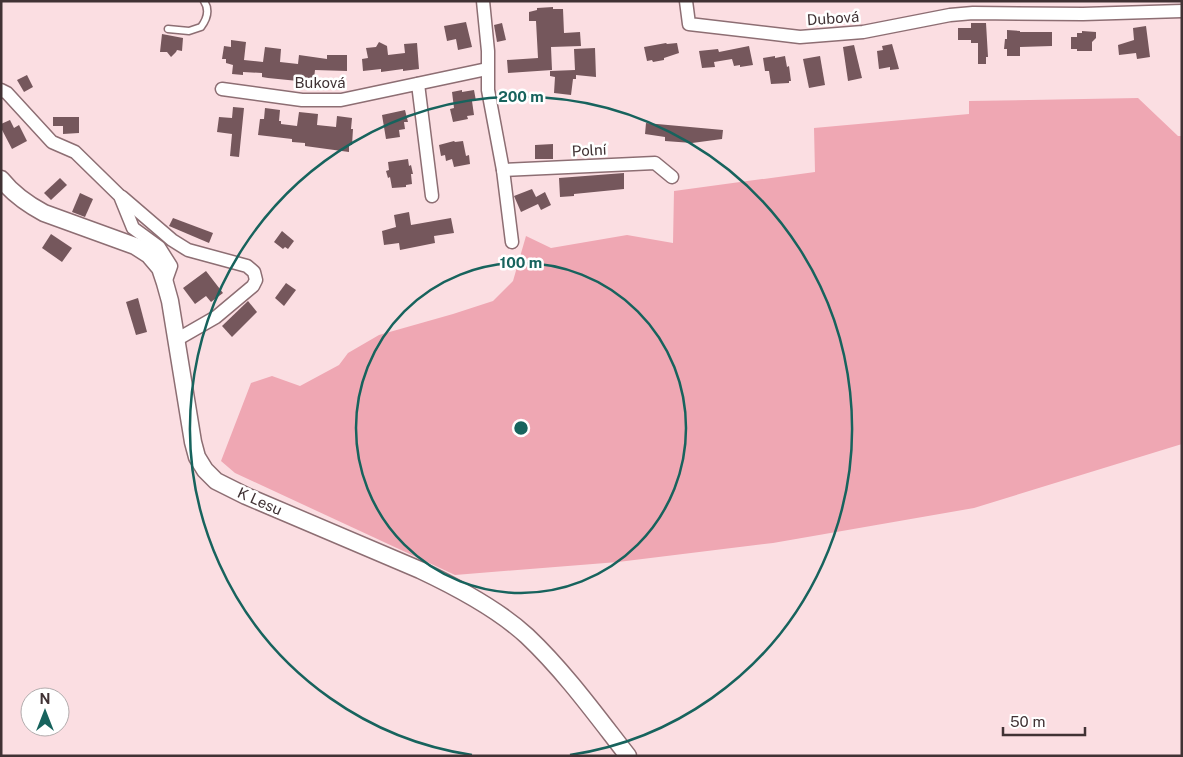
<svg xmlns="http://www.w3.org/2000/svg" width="1183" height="757" font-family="'Public Sans',sans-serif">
	<rect width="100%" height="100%" fill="#fbdee2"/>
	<polygon fill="#efa7b3" points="1138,98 1178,136 1182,136 1182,444 974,508 773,543 618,562 455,575 235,473 221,461 251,383 272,376 300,386 339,365 348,353 379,335 453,314 493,301 513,281 526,236 551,248 627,235 673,243 674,191 815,172 814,128 969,114 969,101"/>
	<g fill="#75575c">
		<polygon points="553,7 553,9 563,9 564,33 580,32 581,46 551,47 552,70 508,73 507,60 538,58 536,21 529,21 529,12 537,10 537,8"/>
		<polygon points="466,22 472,47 458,50 456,39 447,41 444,26"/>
		<polygon points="502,23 506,40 497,42 494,25"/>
		<polygon points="971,23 986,23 988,57 986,57 986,64 978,64 978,43 971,43 971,40 958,40 958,28 971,28"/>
		<polygon points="1146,26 1150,57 1137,59 1136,53 1119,55 1118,45 1134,40 1133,28"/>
		<polygon points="1007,30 1020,31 1020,32 1052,32 1052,46 1020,47 1020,56 1007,56 1007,49 1004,49 1005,39 1007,39"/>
		<polygon points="1082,31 1096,32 1096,38 1092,42 1092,51 1077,51 1077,49 1071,49 1071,37 1077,37 1077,33 1082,33"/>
		<polygon points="162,34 183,38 182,51 177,50 176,52 171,57 167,52 160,52"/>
		<polygon points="231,40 246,42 244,60 263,62 265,47 281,49 280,62 298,64 299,55 327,59 327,55 347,55 347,71 315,70 314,79 308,78 308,82 268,78 262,77 262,73 243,72 243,75 232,74 233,65 226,63 226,59 222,59 224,46 231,47"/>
		<polygon points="379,42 387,46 388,55 405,53 404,44 417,43 419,69 403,71 403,69 381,72 381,69 363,71 362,59 368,58 366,48 376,47"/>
		<polygon points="666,43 667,44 677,43 679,53 664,58 664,60 653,62 652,60 647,61 644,47"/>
		<polygon points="892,44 899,69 890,70 890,67 879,69 877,51 883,50 882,46"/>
		<polygon points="854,45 862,78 848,81 843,47"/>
		<polygon points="749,46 753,65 740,67 740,65 734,66 732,59 714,62 715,67 702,68 699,51 718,49 719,52"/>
		<polygon points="595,48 596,77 576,75 576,79 573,79 571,95 554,93 555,77 550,76 550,71 575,70 574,49"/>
		<polygon points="775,56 775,58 785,56 787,67 789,66 791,81 789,81 789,83 771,84 769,71 765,71 763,58"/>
		<polygon points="820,56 825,85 809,88 803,59"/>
		<polygon points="27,75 33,87 24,92 17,80"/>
		<polygon points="462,90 462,92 474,90 476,101 472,101 474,115 467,116 468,119 453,122 450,109 454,108 452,92"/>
		<polygon points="233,107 244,108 239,157 230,156 232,134 217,132 219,117 232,118"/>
		<polygon points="265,108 280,110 279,121 281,121 281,124 297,126 299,112 318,114 317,125 336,127 337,116 352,118 351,129 353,129 352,145 349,145 349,152 305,146 305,143 292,142 292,139 258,135 260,119 264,119"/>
		<polygon points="405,110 408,122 404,122 405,129 399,130 400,137 386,139 382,115"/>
		<polygon points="53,117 79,117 79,133 63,134 63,126 53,126"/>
		<polygon points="10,120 14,128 19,125 27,141 12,149 1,128 1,124"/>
		<polygon points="646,123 723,130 722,139 692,143 665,141 665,137 645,134"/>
		<polygon points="454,141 455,142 463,141 466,156 469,155 470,164 454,167 452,159 446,161 445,155 441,156 439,145"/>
		<polygon points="553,144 553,159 535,159 535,145"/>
		<polygon points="408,159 409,166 411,165 413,174 411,174 412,184 406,185 406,187 392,188 390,177 388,178 386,171 389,170 388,162"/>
		<polygon points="624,173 624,189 574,194 574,196 560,197 559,178"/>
		<polygon points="60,178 67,185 51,200 44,193"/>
		<polygon points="532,189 536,197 545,192 551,205 541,210 538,204 521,212 514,196"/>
		<polygon points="80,193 93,199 85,217 72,212"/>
		<polygon points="409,212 411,225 451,218 454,233 434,236 435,243 400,250 399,243 384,245 382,231 396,227 394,215"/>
		<polygon points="173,218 213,233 209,243 169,226"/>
		<polygon points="282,231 294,241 288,249 285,247 283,249 274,242"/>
		<polygon points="51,234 72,248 62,262 42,248"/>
		<polygon points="206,271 223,293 211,302 206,296 195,304 183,288"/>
		<polygon points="286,283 296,290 284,306 275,298"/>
		<polygon points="138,298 147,332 136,335 126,302"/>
		<polygon points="248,301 257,312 232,337 222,326"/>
	</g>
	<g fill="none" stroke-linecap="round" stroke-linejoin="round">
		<g stroke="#8d6e73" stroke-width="9">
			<path id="service" d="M 168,29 L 189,31 L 201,27 C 207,19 210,10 204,1"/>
		</g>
		<g stroke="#8d6e73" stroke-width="15">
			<g id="minor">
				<polyline points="483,1 488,51 488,90 503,170 512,242"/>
				<polyline points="686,1 689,24 800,37 863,32 950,15 973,13 1083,14 1182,11"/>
				<polyline points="418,84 432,196"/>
				<polyline points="222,89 302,100 341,100 487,69"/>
				<polyline points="1,90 7,93 52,142 75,152 120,196 133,228 159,247 171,266 165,283"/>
				<polyline points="503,170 655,163 672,177"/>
				<polyline points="122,197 172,240 188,250 247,266 254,272 256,280 253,286 216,317 176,340"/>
			</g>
		</g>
		<g stroke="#8d6e73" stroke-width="19">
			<path id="tertiary" d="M 1,179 C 13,194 27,204 44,213 L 135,246 L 149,255 L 160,268 L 165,283 L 170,301 L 193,442 L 197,457 L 205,470 L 216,481 L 246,496 L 420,570 C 454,586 500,611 527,636 C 565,672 596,715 628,756"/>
		</g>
		<use href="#service" stroke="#fff" stroke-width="6"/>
		<use href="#minor" stroke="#fff" stroke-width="12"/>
		<use href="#tertiary" stroke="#fff" stroke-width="16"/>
	</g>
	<g fill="none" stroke="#17635d" stroke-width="2.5">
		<circle cx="521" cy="428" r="165"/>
		<path d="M472 755A331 331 0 1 1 570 755"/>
	</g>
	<g text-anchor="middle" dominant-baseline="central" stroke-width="5" stroke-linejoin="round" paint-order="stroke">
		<g font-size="15" fill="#403234" stroke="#fff">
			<text transform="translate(833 18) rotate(-4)">Dubová</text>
			<text x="320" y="82">Buková</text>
			<text transform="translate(589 150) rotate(-3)">Polní</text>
			<text transform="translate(260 501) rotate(24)">K Lesu</text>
		</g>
	</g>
	<circle cx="521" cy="428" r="8" fill="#17635d" stroke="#fff" stroke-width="2.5"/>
	<g font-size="15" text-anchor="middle" font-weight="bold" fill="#17635d" stroke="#fff" stroke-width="5" stroke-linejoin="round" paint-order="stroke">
		<text x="521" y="102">200 m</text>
		<text x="521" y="268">100 m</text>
	</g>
	<rect width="1183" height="757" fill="none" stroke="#403234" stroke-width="5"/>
	<g transform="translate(45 712)"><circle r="24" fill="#ffffff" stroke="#b3adae"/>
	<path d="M0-4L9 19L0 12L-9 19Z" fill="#17635d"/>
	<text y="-8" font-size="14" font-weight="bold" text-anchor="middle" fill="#403234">N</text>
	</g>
	<path d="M1003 727v8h82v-8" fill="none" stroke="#403234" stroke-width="2.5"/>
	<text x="1010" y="727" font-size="15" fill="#403234" stroke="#ffffff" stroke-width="4" paint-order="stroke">50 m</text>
</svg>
